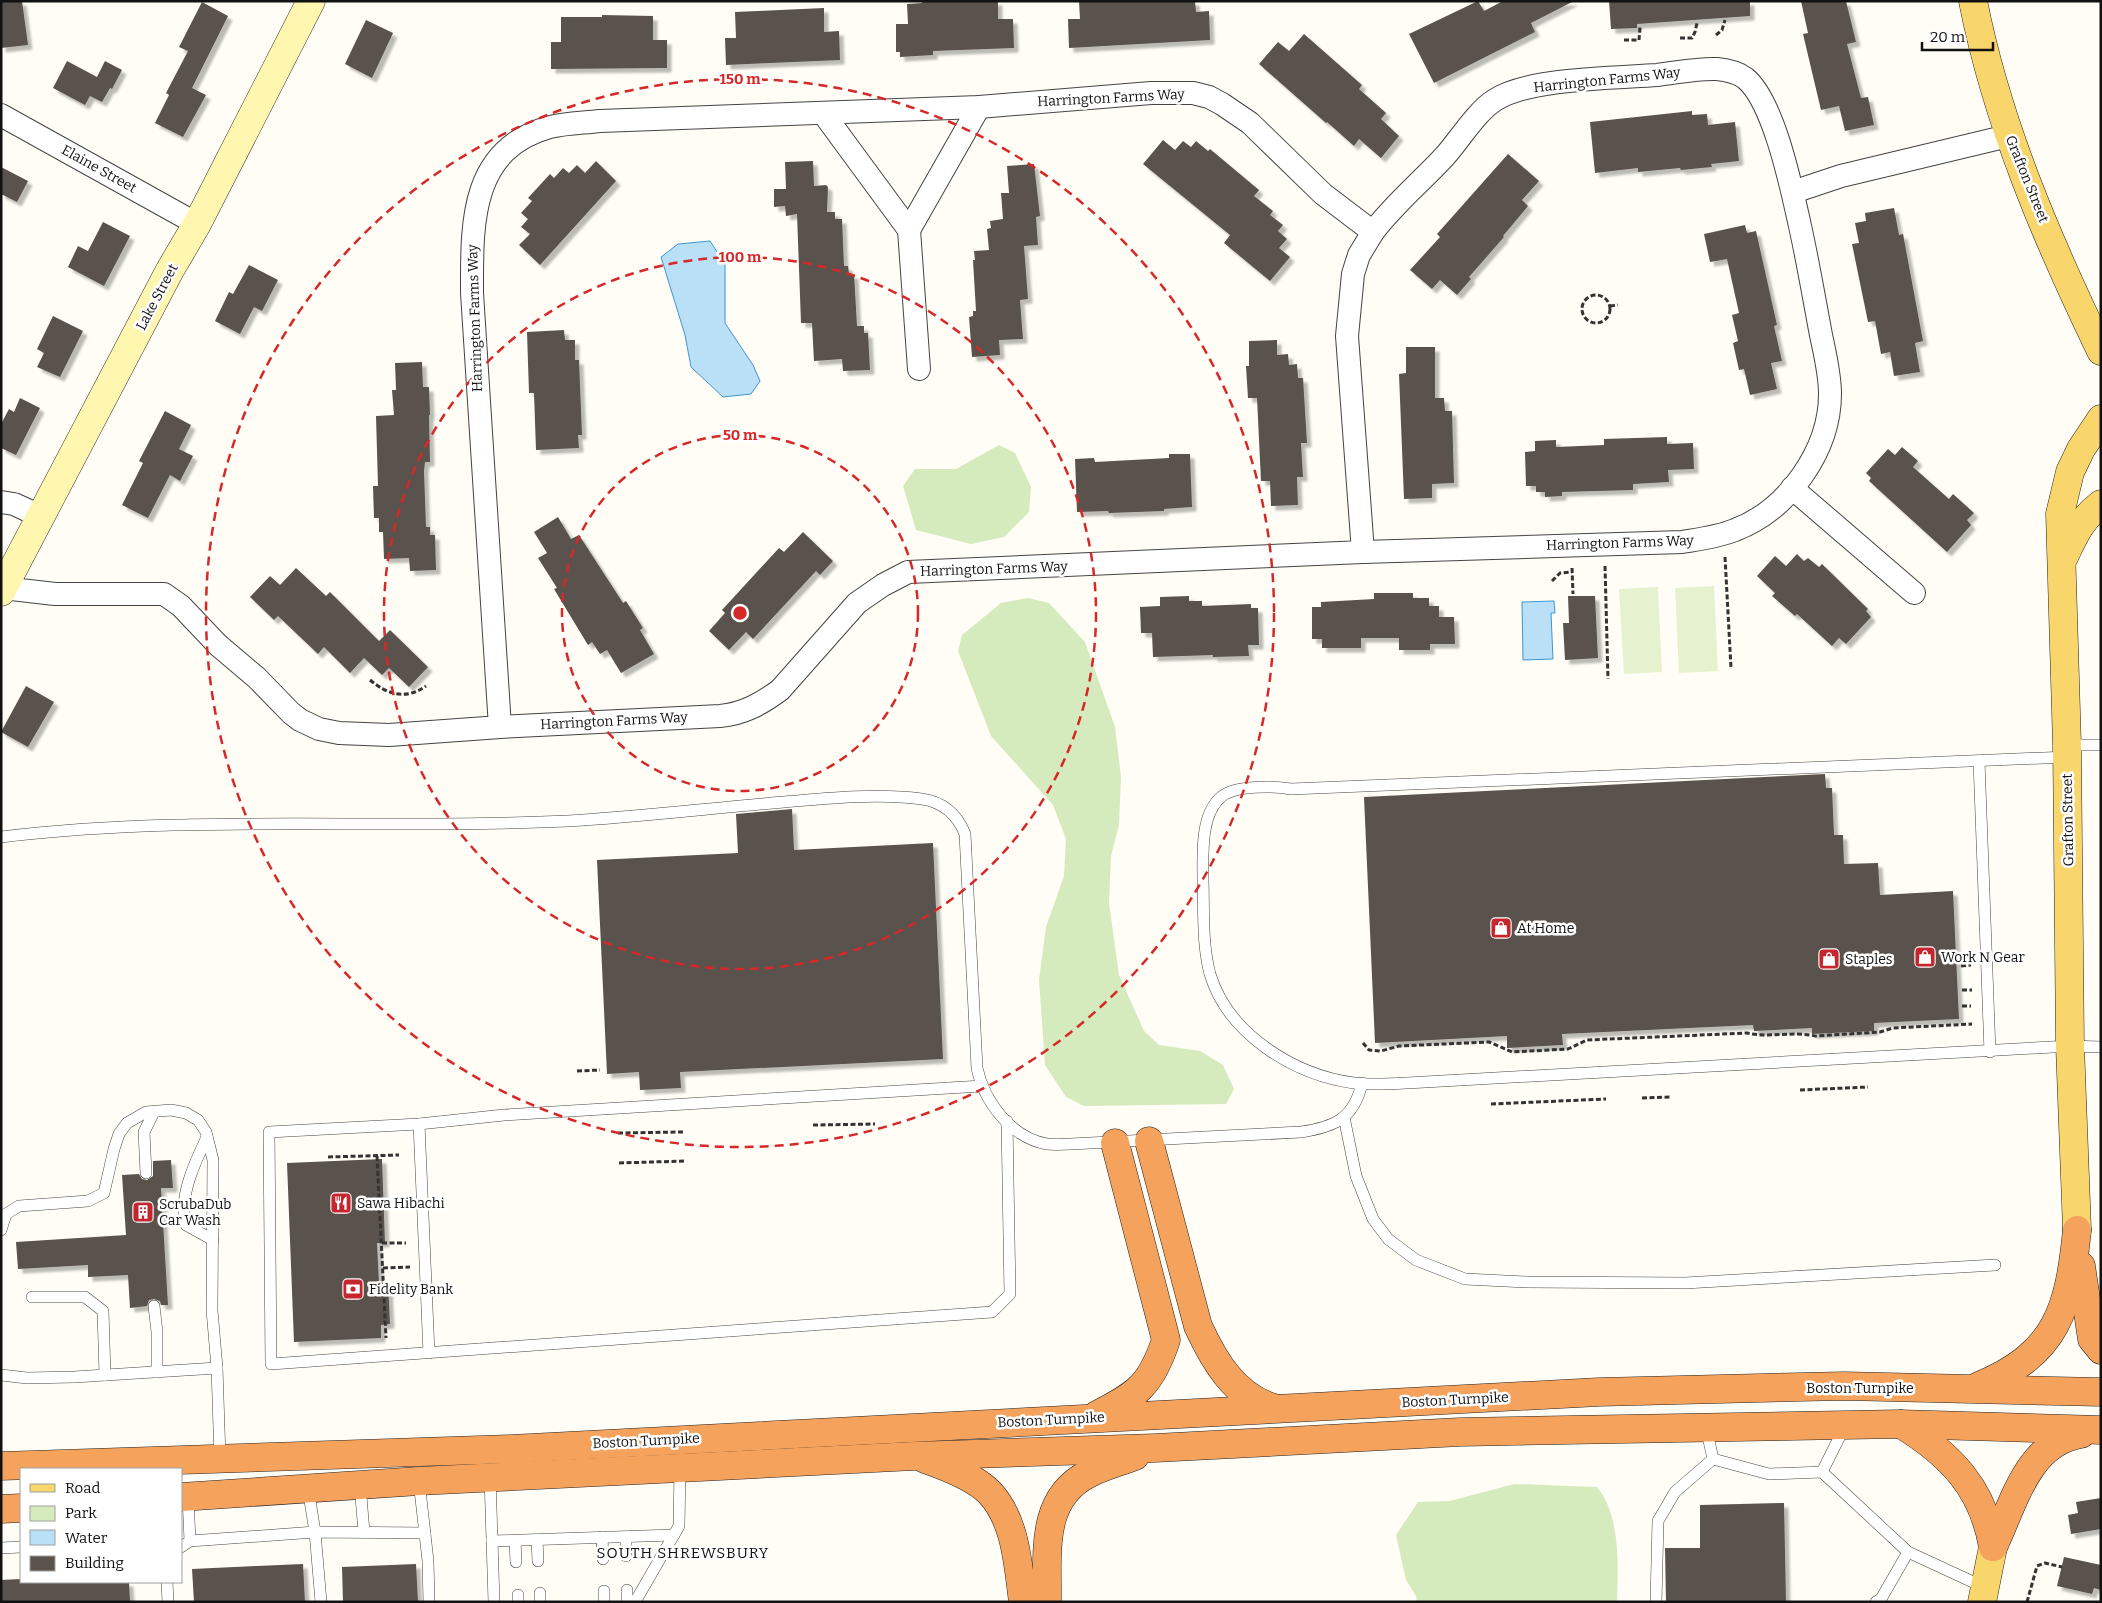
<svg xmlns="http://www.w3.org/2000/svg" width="2102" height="1603" font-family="Bitter,serif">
	<defs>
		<filter id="shadow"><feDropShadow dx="4.5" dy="4.5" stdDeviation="1" flood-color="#0004"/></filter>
	</defs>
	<rect width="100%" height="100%" fill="#fffdf5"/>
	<g fill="#d5ebbd">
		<polygon points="999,445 1015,453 1031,487 1029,512 1004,537 971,544 916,530 903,486 915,469 956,469"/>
		<polygon points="1028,598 1049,603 1085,642 1115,727 1121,777 1119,825 1111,856 1109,903 1119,975 1144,1031 1159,1045 1200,1051 1223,1065 1234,1089 1226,1104 1084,1106 1066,1097 1045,1065 1039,980 1046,927 1064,876 1066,839 1053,805 991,736 958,651 962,635 1001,603"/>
		<path d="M 1514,1484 L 1597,1487 C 1621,1516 1618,1566 1617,1602 L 1417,1602 L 1416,1596 L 1406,1580 L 1396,1535 L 1418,1502 L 1450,1501 Z"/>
	</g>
	<g fill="#e6f2cf">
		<polygon points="1714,586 1718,671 1679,673 1675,588"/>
		<polygon points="1658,587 1662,672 1624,674 1619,589"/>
	</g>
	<g fill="#b9e0f7" stroke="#3f96cf">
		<polygon points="710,241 725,264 725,323 753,365 760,381 751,394 723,397 691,367 685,335 661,257 678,244"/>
		<polygon points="1554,601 1555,613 1551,613 1553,659 1523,660 1522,602"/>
	</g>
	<g fill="#5a524d" filter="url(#shadow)">
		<polygon points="1,1 22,1 28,45 1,48"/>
		<polygon points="922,1 998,1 998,19 1013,19 1014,48 933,51 933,55 900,57 900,52 896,52 896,24 908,24 907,4 922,3"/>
		<polygon points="1079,1 1195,1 1196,12 1209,11 1210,40 1069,48 1068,19 1080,19"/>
		<polygon points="1478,1 1484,11 1503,1 1574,1 1531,23 1535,32 1434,83 1409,34"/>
		<polygon points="1609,1 1750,1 1750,16 1637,24 1637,28 1611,29"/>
		<polygon points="1801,1 1846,1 1856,42 1847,44 1861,98 1868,97 1874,125 1845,131 1839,106 1821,110 1803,34 1808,33"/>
		<polygon points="202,2 228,16 192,88 206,95 183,137 155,123 169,95 166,93 188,51 179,47"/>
		<polygon points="824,8 824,32 839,31 840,60 726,65 725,38 736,38 735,12"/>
		<polygon points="602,15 653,16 653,40 667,40 667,68 551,69 551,42 561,42 561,17 602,17"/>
		<polygon points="366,20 393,33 372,78 345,64"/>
		<polygon points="1304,34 1362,85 1359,89 1386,113 1381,119 1399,136 1381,158 1359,139 1354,146 1327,122 1326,123 1259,64 1278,42 1289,51"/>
		<polygon points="67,61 97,77 105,61 122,70 112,89 110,88 102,102 90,96 85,105 53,88"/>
		<polygon points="1692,111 1692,115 1707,114 1708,125 1735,122 1739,161 1711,164 1712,167 1681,170 1680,168 1638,172 1638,168 1595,173 1590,122"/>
		<polygon points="1163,140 1175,150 1183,141 1191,147 1196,141 1208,151 1210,149 1259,190 1254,196 1273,211 1270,215 1283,225 1278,231 1287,239 1279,248 1290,257 1270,281 1224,243 1230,235 1143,164"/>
		<polygon points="1508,154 1539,181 1522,200 1528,206 1503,236 1504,237 1469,277 1471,279 1457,295 1440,280 1432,289 1410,270 1440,237 1437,234"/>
		<polygon points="596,161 616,181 540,265 519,245 530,234 521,227 528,219 521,213 532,201 528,198 550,174 554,178 563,168 569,173 577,165 585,173"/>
		<polygon points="813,161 814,186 826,185 828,187 827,212 835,212 835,219 842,219 844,266 848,266 849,274 854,274 857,326 864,326 864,333 868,333 870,370 843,371 842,359 814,361 812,323 801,323 797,214 786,216 785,206 774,207 774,189 786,189 785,162"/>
		<polygon points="1034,164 1040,216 1036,217 1038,245 1024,246 1028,299 1020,300 1023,339 999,340 1000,355 972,357 969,317 973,316 973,311 976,311 973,260 975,260 974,251 989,250 987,229 991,228 990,221 1003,219 1001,193 1009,193 1007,166"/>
		<polygon points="1,167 28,181 17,202 1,194"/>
		<polygon points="1894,208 1899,235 1903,234 1923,341 1915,343 1920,372 1894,376 1890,352 1881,354 1875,321 1868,322 1852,244 1859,243 1855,223 1866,221 1865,213"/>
		<polygon points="103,222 130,236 104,286 68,267 78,246 88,251"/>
		<polygon points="1745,225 1747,233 1756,231 1777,325 1774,326 1782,361 1771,363 1777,389 1750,395 1744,369 1739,370 1733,343 1738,341 1732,315 1739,313 1727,259 1710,262 1704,234"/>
		<polygon points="249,265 278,280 262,311 254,307 240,334 215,321 229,292 233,294"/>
		<polygon points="53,316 83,331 60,377 37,367 44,353 37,349"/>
		<polygon points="564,330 565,340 575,340 575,360 579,360 582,435 578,435 579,448 536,450 534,393 529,393 527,332"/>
		<polygon points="1277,340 1277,355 1288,354 1289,365 1297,364 1298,378 1303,378 1307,443 1301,443 1303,477 1297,477 1298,505 1271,506 1270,481 1261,481 1257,398 1248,398 1246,366 1249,366 1249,341"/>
		<polygon points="1406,347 1435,347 1435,398 1444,398 1445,411 1452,411 1454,483 1432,484 1432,498 1404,499 1399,374 1406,373"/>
		<polygon points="422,362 423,387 429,387 430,415 429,415 430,462 425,462 424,471 426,527 430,527 430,535 435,535 436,570 410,571 409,558 384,559 383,532 379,532 379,518 374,518 373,486 378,486 376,416 394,415 392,390 396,390 395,363"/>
		<polygon points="20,398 40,408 16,455 1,448 1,424 9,409 14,412"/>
		<polygon points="165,411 191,425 179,449 193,456 180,481 170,475 148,518 122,505 143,463 139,461"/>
		<polygon points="1667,437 1667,444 1693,443 1694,469 1668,470 1669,482 1633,484 1633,490 1562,492 1562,496 1545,497 1545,492 1536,492 1536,486 1526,486 1525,452 1535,451 1535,441 1556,440 1556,447 1604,445 1604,439"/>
		<polygon points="1902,447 1918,461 1913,467 1949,499 1953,494 1974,513 1967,520 1971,525 1947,552 1869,481 1871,478 1866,473 1888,449 1895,455"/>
		<polygon points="1169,454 1190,454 1192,507 1164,509 1164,511 1109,513 1108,511 1077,512 1075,459 1094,458 1095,462 1169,458"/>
		<polygon points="558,517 571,539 579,535 623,603 626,601 643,628 640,630 654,654 621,673 607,650 600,654 592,642 588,645 554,589 557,588 538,558 547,553 534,532"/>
		<polygon points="803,532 833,561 820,575 816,571 753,639 746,632 729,650 709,631 725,613 722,610 779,548 784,552"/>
		<polygon points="1797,554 1804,561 1808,558 1819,567 1822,564 1868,609 1866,611 1871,617 1846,644 1839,638 1832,646 1797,614 1795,616 1772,596 1775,593 1757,576 1775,556 1786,566"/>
		<polygon points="296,568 326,596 330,592 379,641 390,630 428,667 409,687 389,668 382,675 364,658 350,673 324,647 318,654 278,616 274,620 250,597 270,576 280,585"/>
		<polygon points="1374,593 1413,593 1413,598 1429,598 1429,606 1439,606 1439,617 1454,617 1455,644 1430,644 1430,650 1399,650 1399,638 1361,638 1361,648 1322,648 1322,639 1312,639 1312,607 1321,607 1321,602 1374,599"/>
		<polygon points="1189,596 1189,601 1202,601 1202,606 1251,604 1251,608 1258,608 1259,645 1248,645 1249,656 1213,657 1213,655 1153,657 1152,633 1141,633 1140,607 1160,606 1160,597"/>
		<polygon points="1568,596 1595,596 1598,658 1565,660 1563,623 1569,623"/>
		<polygon points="26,686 54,702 28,747 1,732"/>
		<polygon points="1825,774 1826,788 1832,788 1834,835 1843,835 1844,864 1878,863 1880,895 1953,891 1959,1019 1874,1023 1874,1031 1812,1034 1812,1028 1754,1031 1753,1025 1562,1034 1563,1045 1507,1048 1507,1036 1375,1043 1364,797"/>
		<polygon points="792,809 794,850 933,843 943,1059 680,1072 681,1088 640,1090 639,1072 607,1074 597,860 738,853 736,814"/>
		<polygon points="382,1159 385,1243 377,1243 379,1283 388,1282 390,1324 381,1325 381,1338 294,1342 287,1163"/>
		<polygon points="171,1160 173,1188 161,1188 168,1305 161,1305 160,1301 154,1299 149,1300 147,1306 130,1308 128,1275 88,1277 88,1265 18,1269 16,1242 126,1235 122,1175 139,1174 142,1179 147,1180 153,1176 153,1161"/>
		<polygon points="2101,1498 2101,1529 2071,1534 2068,1515 2078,1513 2076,1502"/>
		<polygon points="1784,1503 1786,1602 1666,1602 1665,1548 1700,1548 1700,1505"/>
		<polygon points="2064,1557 2101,1565 2101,1590 2094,1588 2092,1594 2057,1586"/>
		<polygon points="303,1564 305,1602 194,1602 192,1569"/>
		<polygon points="416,1564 418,1602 343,1602 342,1567"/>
		<polygon points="21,1579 21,1582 129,1582 130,1602 1,1602 1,1580"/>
	</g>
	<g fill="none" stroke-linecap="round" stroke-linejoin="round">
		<g stroke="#444" stroke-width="12">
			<g id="lane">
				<polyline points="2067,745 2101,745"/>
				<path d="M 2067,757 L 1291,789 C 1274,786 1235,785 1221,797 C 1200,815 1203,855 1203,880 C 1204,911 1202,944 1210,974 C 1228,1034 1294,1075 1354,1083 C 1372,1085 1389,1084 1407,1083 L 2070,1046 L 2101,1047"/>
				<polyline points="1979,761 1990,1052"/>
				<path d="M 1,837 C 189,814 379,830 568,821 C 640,817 712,808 784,802 C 827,798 879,793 922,799 C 943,802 957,814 965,834 L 977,1068 C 984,1101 1011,1138 1047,1144 C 1055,1145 1063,1144 1071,1144 L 1301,1132 C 1334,1127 1354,1119 1362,1083"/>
				<polyline points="982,1086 504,1115 419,1124 269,1132 271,1364 992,1312 1010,1294 1007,1121"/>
				<polyline points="1344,1117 1356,1176 1373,1219 1388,1239 1416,1260 1465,1279 1528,1282 1685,1283 1995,1265"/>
				<polyline points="419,1124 429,1353"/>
				<path d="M 207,1137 C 195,1162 178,1198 186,1225 L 213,1240"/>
				<polyline points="146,1173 144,1132 154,1112"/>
				<polyline points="1,1230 6,1214 19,1206 88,1201 104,1193 114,1149 119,1134 127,1123 146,1112 171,1110 186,1113 198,1120 206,1132 213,1160 212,1310 217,1368 220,1458"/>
				<polyline points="32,1297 85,1297 103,1311 105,1375"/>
				<polyline points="154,1306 157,1332 157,1372"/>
				<polyline points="1,1375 27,1378 74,1377 217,1368"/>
				<polyline points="1713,1459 1769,1474 1822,1472 1845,1426"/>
				<polyline points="1822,1472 1908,1552"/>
				<polyline points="490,1477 494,1602"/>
				<polyline points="419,1481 428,1561 429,1602"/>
				<polyline points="360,1485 364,1532"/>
				<polyline points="308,1488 315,1532 321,1602"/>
				<polyline points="602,1537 603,1559"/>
				<polyline points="626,1537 626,1556"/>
				<polyline points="537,1540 538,1561"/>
				<polyline points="190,1541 315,1532 425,1533"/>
				<polyline points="492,1541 674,1535"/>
				<polyline points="515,1541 516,1562"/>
				<polyline points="181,1547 190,1541 188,1497"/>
				<polyline points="1,1548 21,1547"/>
				<polyline points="167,1582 168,1602"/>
				<polyline points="627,1590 627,1602"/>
				<polyline points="604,1591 604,1602"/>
				<polyline points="540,1593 540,1602"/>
				<polyline points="518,1595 518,1602"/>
				<polyline points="635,1602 679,1526 680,1468"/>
				<polyline points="1656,1602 1658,1521 1675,1492 1713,1459 1706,1427"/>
				<polyline points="1876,1602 1881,1599 1908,1552 1986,1588"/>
			</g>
		</g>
		<g stroke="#444" stroke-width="24">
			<g id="street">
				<polyline points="823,113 909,230 919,369"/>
				<polyline points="1,115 197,224"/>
				<polyline points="1793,192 1841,176 2008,136"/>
				<polyline points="909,230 979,107"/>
				<polyline points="1792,488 1914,593"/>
				<polyline points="1,502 14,504 42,517"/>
				<path d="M 1363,552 L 1682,542 C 1700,539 1718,537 1735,530 C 1788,510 1830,450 1830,394 C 1830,374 1825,354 1821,335 C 1814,298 1808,262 1800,226 C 1792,190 1774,101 1745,78 C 1737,72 1727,70 1717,69 C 1697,68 1676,73 1657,75 C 1615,78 1529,78 1495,100 C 1477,111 1460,139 1445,156 C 1421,182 1394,204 1373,232"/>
				<path d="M 3,588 L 55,594 L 164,594 L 181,606 L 218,645 L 257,678 L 291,713 L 300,720 L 319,729 L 339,733 L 389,735 L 500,727 L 472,293 C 472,225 469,149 550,127 C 566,123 583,123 600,121 L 979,107 L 1151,93 L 1193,93 L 1209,97 L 1222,104 L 1250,123 L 1323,194 L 1373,232 L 1359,255 L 1353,274 L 1347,336 L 1363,552 L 908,572 L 883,585 L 857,603 L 780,690 C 761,704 743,714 720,716 L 500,727"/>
			</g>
		</g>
		<g stroke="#333" stroke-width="29">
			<polyline id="secondary" points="1,592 170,270 197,224 311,1"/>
		</g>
		<g stroke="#222" stroke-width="29">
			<g id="primary">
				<path d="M 1973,1 C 1997,123 2047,239 2101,351"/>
				<path d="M 2063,559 C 2074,536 2080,520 2101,504"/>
				<polyline points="2077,1230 2070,1046 2067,745 2060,514 2070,472 2081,449 2101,419"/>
				<polyline points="1982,1602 1993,1547"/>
			</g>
		</g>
		<g stroke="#222" stroke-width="29">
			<g id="highway">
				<path d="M 1149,1141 L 1198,1326 C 1214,1361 1235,1397 1274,1408"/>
				<polyline points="2081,1266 2092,1339 2101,1350"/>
				<path d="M 1979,1386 C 2058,1353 2069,1309 2077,1230"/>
				<path d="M 1097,1415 C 1138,1394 1151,1385 1166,1340 L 1115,1143"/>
				<path d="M 1901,1424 C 1951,1455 1983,1488 1993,1547"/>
				<path d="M 925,1459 C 945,1466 975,1477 990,1493 C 1016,1521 1018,1565 1023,1602"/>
				<polyline points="1,1466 511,1449 1599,1392 1844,1386 2101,1392"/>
				<polyline points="181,1497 419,1481 680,1468 914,1456 1155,1448 1460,1432 1900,1424 2101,1430"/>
				<polyline points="1,1509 21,1508"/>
				<path d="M 1993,1547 C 2013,1506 2027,1442 2081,1434"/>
				<path d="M 1047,1602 C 1048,1555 1039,1499 1088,1474 C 1103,1466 1120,1462 1135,1456"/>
			</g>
		</g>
		<g stroke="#333" stroke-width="3" stroke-dasharray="5 2.5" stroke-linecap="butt">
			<polyline points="1716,35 1722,30 1725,20"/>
			<polyline points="1680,38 1692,38 1695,32 1697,23"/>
			<polyline points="1624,40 1639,40 1640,27"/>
			<circle cx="1596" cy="309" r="14"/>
			<polyline points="1610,306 1618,305"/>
			<polyline points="1725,557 1731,668"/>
			<polyline points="1605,566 1608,679"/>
			<polyline points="1572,568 1573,594"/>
			<polyline points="1552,581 1560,573 1572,572"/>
			<path d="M 370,680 C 388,695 406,700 426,686"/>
			<polyline points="1961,966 1971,965"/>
			<polyline points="1962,990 1972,990"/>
			<polyline points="1962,1006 1971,1006"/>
			<path d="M 1363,1043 L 1369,1050 L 1381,1051 L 1399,1046 L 1489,1042 L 1512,1052 L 1568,1049 L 1587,1040 L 1747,1033 C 1770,1038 1793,1031 1815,1036 L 1880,1032 L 1893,1028 L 1972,1024"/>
			<polyline points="577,1071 600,1070"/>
			<polyline points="1800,1090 1868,1087"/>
			<polyline points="1642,1098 1670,1097"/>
			<polyline points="1491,1104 1606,1099"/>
			<polyline points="813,1125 875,1124"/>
			<polyline points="618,1133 683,1132"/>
			<polyline points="377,1156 386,1338"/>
			<polyline points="328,1157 399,1155"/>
			<polyline points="619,1163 685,1161"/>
			<polyline points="382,1243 406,1243"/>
			<polyline points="383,1268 410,1267"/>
			<polyline points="384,1291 410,1291"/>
			<polyline points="2027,1602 2037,1566 2045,1563 2062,1567"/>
		</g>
		<use href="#lane" stroke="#fff" stroke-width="11"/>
		<use href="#street" stroke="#fff" stroke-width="22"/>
		<use href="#secondary" stroke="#fff6b0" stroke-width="28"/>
		<use href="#primary" stroke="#f9d66b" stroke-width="28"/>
		<use href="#highway" stroke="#f5a25d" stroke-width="28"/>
	</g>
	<g fill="none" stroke="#d62828" stroke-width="2.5" stroke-dasharray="9 6">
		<circle cx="740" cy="613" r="178"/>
		<circle cx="740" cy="613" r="356"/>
		<circle cx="740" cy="613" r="534"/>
	</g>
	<defs>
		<g id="shop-square" transform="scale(1.125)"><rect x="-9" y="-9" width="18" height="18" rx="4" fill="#c4262e" stroke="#fff"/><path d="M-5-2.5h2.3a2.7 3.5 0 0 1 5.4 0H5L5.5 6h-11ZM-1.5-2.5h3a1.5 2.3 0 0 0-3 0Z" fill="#fff"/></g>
		<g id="restaurant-square" transform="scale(1.125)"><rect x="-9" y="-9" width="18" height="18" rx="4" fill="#c4262e" stroke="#fff"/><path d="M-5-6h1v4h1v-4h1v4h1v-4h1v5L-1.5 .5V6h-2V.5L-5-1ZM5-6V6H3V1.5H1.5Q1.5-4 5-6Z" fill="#fff"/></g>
		<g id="building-square" transform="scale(1.125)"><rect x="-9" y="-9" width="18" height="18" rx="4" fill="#c4262e" stroke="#fff"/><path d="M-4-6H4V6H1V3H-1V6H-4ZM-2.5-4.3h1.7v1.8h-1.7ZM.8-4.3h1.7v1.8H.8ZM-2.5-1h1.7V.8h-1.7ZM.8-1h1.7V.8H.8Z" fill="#fff"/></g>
		<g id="bank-square" transform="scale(1.125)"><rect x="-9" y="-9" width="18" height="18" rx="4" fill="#c4262e" stroke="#fff"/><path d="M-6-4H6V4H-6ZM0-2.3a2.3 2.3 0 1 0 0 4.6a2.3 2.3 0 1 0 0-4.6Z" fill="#fff"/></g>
	</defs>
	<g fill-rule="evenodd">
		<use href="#shop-square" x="1501" y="928"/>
		<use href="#shop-square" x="1925" y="957"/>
		<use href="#shop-square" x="1829" y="959"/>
		<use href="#restaurant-square" x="341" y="1203"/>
		<use href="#building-square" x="143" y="1212"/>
		<use href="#bank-square" x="353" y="1289"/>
	</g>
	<g text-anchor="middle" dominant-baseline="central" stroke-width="5" stroke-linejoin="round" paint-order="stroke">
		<g font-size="14" fill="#111" stroke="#fff">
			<text transform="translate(1607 80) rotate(-6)">Harrington Farms Way</text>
			<text transform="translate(1111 98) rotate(-3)">Harrington Farms Way</text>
			<text transform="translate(99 169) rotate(29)">Elaine Street</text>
			<text transform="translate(2027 179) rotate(68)">Grafton Street</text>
			<text transform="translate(157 297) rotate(-62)">Lake Street</text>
			<text transform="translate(475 318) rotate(-92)">Harrington Farms Way</text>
			<text transform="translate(1620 543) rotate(-2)">Harrington Farms Way</text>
			<text transform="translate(994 569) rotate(-2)">Harrington Farms Way</text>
			<text transform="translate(614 721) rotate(-3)">Harrington Farms Way</text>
			<text transform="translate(2068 820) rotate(-91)">Grafton Street</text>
			<text x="1860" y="1388">Boston Turnpike</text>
			<text transform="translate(1455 1400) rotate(-3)">Boston Turnpike</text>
			<text transform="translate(1051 1420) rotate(-3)">Boston Turnpike</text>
			<text transform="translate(646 1441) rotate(-3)">Boston Turnpike</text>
		</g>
		<g font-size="14" fill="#111" stroke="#fff" text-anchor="start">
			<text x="1517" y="928">At Home</text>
			<text x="1941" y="957">Work N Gear</text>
			<text x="1845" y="959">Staples</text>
			<text x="357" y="1203">Sawa Hibachi</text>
			<text x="159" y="1204">ScrubaDub<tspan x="159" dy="16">Car Wash</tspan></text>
			<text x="369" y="1289">Fidelity Bank</text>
		</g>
		<g font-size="15" letter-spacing="1" fill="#111" stroke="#fff">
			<text x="683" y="1553">SOUTH SHREWSBURY</text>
		</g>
	</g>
	<circle cx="740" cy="613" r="8" fill="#d62828" stroke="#fff" stroke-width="2.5"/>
	<g font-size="15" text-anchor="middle" font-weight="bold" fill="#d62828" stroke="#fff" stroke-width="5" stroke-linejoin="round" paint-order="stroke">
		<text x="740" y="84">150 m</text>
		<text x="740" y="262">100 m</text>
		<text x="740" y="440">50 m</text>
	</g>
	<rect width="2102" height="1603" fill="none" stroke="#111111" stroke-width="5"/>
	<rect x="20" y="1468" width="162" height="115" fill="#ffffff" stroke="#a0a0a0"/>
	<rect x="30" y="1484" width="25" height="8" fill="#f9d66b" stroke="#a0a0a0"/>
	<text x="65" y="1493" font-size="15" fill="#111111">Road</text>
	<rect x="30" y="1506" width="25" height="15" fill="#d5ebbd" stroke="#a0a0a0"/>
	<text x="65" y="1518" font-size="15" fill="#111111">Park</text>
	<rect x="30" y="1530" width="25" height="15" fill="#b9e0f7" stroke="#a0a0a0"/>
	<text x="65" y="1543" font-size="15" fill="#111111">Water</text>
	<rect x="30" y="1556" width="25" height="15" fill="#5a524d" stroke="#a0a0a0"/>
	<text x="65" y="1568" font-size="15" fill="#111111">Building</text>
	<path d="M1922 42v8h71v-8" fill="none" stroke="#111111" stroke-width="2.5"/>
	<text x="1930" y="42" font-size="15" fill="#111111" stroke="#ffffff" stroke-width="4" paint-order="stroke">20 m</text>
</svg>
